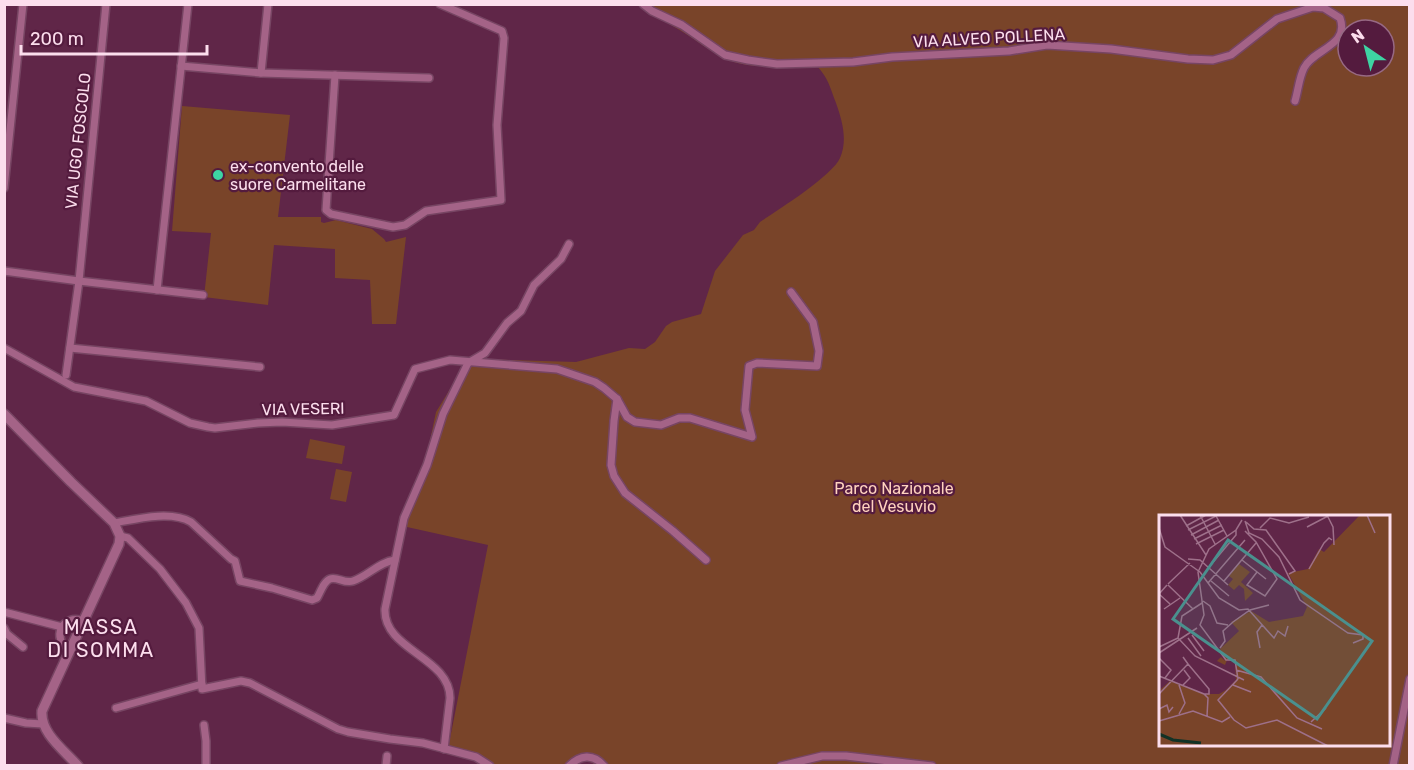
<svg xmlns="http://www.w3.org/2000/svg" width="1414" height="770" font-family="Rubik,sans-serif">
	<rect width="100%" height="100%" fill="#602648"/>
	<g fill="#794429" fill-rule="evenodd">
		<path d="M 639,5 L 1409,5 L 1409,765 L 597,766 C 589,760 582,759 575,766 L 484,765 L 476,761 L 447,754 L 488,545 L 398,525 L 426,459 L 436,412 L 458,376 L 476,359 L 576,362 L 629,348 L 645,349 L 655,342 L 666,326 L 672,322 L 701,314 L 715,271 L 743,235 L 754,230 L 760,222 C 778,210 832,176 840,158 C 848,140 842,120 836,103 C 830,88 829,79 817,66 C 793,66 757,69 734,62 C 716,56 702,44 686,34 C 670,24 654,16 639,5 ZM 1348,30 L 1384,30 L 1384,66 L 1348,66 ZM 1160,516 L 1388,516 L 1388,744 L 1160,744 Z"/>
		<polygon points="182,106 290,115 278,217 321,217 321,222 324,223 336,220 372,229 384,239 386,242 406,237 396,324 372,324 370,280 335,278 335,249 274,245 268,305 204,297 211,233 172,231"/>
		<polygon points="310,439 345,446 342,464 306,458"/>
		<polygon points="336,469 352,472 346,502 330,499"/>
	</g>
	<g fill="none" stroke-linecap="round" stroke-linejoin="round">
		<g stroke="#774563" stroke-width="10">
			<g id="minor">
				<path d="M 643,4 L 652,11 L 682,25 L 725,55 L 748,60 L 777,64 L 853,62 L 892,57 L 1009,51 L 1047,45 L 1111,49 L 1188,59 L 1213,60 L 1231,55 L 1277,19 L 1313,7 L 1324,8 L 1340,18 C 1350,46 1313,49 1304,68 C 1299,78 1298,91 1295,101"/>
				<polyline points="181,66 261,73 429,78"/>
				<polyline points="261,73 268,4"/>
				<polyline points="335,75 326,210 331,214 393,227 405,225 426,211 501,200 497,125 504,38 502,31 440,4"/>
				<polyline points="4,188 23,4"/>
				<polyline points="4,271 79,281 203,295"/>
				<polyline points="157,290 188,4"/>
				<polyline points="4,348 74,387 146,401 190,423 208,427 215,428 258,423 282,422 332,425 394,415 415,369 450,360 557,369 595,382 604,388 617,399 627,417 635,422 661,425 679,418 690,418 752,437 745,410 749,366 757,363 817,366 819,351 813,322 791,292"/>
				<polyline points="70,348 260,367"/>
				<polyline points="66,375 79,281 106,4"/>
				<polyline points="617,399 614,421 611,465 614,476 625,493 673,531 706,560"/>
				<path d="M 114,523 C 136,519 171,510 191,522 L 231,559 L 235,561 L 240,581 L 272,588 L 312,600 L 317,598 C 320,593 324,581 330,579 C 337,576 344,584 353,581 C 368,576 379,562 395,560"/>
				<polyline points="120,536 128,538 160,569 186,603 199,628 202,689 241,681 250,683 338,729 348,732 390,739 423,743 476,757 490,766"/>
				<polyline points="4,612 62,627"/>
				<polyline points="4,628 7,634 23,647"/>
				<path d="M 70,650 C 50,639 62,613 84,621"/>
				<polyline points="116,708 202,684"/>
				<polyline points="4,718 26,723 43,724"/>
				<polyline points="204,725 206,741 206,766"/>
				<path d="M 444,749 L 450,698 C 450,657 383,650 385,609 L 404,518 L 427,465 L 443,414 L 468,363 L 485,353 L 507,323 L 521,311 L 534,285 L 561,259 L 569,244"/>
				<polyline points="386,766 387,756"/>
				<path d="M 569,766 C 580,755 593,753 604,766"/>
				<polyline points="781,766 822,756 846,756 932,766"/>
				<polyline points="1393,766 1410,679"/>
			</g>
		</g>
		<g stroke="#774563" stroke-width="12">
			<path id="tertiary" d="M 4,414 L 71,482 L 114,523 L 120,536 L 119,544 L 42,711 C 40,733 64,750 78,766"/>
		</g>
		<use href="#minor" stroke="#a46387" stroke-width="7"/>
		<use href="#tertiary" stroke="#a46387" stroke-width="9"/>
	</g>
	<circle fill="#3ed4a3" stroke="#541b3e" stroke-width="2" cx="218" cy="175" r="6"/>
	<g text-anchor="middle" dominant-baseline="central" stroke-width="4.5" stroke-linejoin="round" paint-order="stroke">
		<g font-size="16" fill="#fcdeed" stroke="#541b3e">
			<text transform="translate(989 38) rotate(-3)">VIA ALVEO POLLENA</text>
			<text transform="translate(78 141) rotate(-84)">VIA UGO FOSCOLO</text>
			<text transform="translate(303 409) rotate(-1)">VIA VESERI</text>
		</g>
		<g font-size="16" fill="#fcdeed" stroke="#541b3e" text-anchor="start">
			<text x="230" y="166">ex-convento delle<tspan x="230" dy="18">suore Carmelitane</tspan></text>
		</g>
		<g font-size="16" fill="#ffd3be" stroke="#541b3e">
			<text x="894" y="488">Parco Nazionale<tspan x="894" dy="18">del Vesuvio</tspan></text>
		</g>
		<g font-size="20" letter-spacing="1.5" fill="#fcdeed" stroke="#541b3e">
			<text x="101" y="627">MASSA<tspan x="101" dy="23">DI SOMMA</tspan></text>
		</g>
	</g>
	<g transform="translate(1159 515)">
		<rect width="231" height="231" fill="#602648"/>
		<path d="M 201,0 L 231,0 L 231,231 L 0,231 L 2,174 L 11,166 L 45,179 L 60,179 L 67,175 L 77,165 L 76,146 L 68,145 L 66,150 L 58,146 L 62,142 L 66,146 L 61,134 L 80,116 L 72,107 L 92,96 L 110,107 L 144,101 L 148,92 L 129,58 L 149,54 L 160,34 L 165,37 ZM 80,49 L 91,57 L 82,67 L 94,78 L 86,86 L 85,74 L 80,70 L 75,75 L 69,70 L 74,64 L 70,61 Z" fill="#794429"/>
		<path fill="none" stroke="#113226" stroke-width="3" d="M 0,219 L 14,225 L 42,228"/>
		<path fill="none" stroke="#9e708a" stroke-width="1.5" d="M 21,0 L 47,40M 41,0 L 56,29M 168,0 L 174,12 L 175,30M 208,0 L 216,18M 86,6 L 90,18 L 103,24 L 120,42 L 141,85 L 189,118 L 204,120 L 204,124 L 194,128M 87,7 L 95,14 L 107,15 L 136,56 L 130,59M 27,11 L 47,0M 148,12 L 169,1M 0,13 L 6,32 L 41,57M 101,13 L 111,3 L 130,8 L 150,2M 29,15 L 57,1 L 68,21M 86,16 L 97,27 L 118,64 L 106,81 L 88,70 L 98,57M 32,20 L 60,5M 35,24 L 63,10M 37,29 L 65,15M 29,44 L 41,45 L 69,70M 83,45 L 107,64M 50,52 L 77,20 L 77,15M 150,54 L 165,28 L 170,23 L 173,25M 41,57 L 60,83 L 80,95 L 89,94 L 115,123 L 119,116 L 126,121 L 129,111M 52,66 L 70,81M 65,66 L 97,28M 49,68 L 86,25M 9,69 L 31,48M 8,70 L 0,79 L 11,89M 9,70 L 34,94M 44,86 L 51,91 L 58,108 L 69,110M 5,94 L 21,83M 33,120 L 45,136M 19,123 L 36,141 L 85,165M 19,123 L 23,101 L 43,88M 29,123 L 42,141M 0,132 L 19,123M 61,133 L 66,126 L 64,116 L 74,107 L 91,95 L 110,90M 101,133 L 98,117 L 103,110M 0,138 L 38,113M 0,143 L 12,155 L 6,163M 29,149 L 50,174 L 50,179 L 45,179M 77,155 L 102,162 L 138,203 L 163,214M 0,161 L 45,179 L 49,183 L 48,201M 79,164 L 76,145 L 67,145 L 41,110 L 45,100 L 39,57 L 50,34 L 77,15 L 83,5M 79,164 L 59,185 L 75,205 L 87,213 L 118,205 L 169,231M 20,170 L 26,188 L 20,199M 74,170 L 92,177M 23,171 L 31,163 L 25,155M 0,179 L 29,149 L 24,142M 0,194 L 8,190 L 10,197 L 14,192M 0,206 L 34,196 L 63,207 L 71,202M 152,207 L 167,193"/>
		<path fill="#4a908e" fill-opacity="0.15" stroke="#4a908e" stroke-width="3" d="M 69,25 L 213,126 L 158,204 L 14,104 Z"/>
		<rect width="231" height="231" fill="none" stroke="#fcdeed" stroke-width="3"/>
	</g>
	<rect width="1414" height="770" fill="none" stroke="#fcdeed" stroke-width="12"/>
	<g transform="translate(1366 48) rotate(325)"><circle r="28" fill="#541b3e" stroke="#976984" stroke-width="1.5"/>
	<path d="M0-4.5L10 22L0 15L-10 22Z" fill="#3ed4a3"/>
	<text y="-9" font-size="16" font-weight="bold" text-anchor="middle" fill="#fcdeed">N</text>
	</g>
	<path d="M21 45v9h186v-9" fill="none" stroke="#fcdeed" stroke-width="3"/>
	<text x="30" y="45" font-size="18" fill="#fcdeed" stroke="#541b3e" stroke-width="4.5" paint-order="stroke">200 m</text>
</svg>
